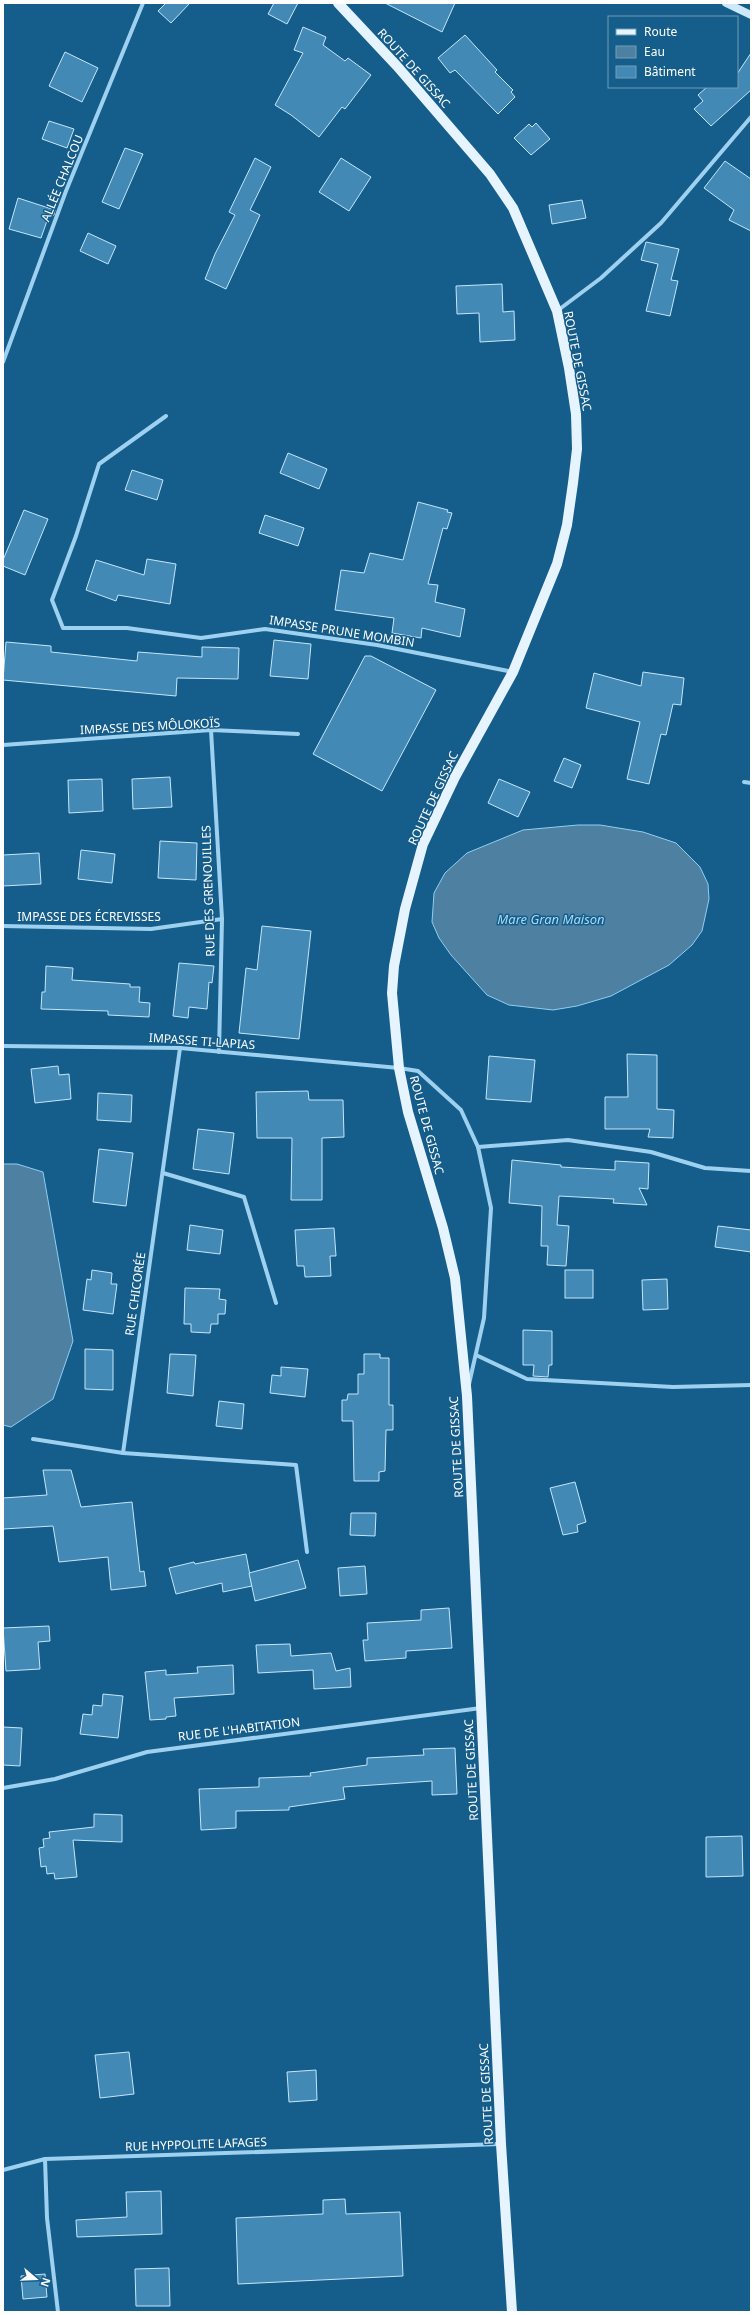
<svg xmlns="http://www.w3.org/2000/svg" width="754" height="2315" font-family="'Noto Sans',sans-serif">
	<rect width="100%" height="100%" fill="#155d8b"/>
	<g fill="#4e81a1" stroke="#90cef2">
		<polygon points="578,825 600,825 643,832 676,843 700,867 708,884 709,899 702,931 692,945 669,965 611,996 577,1006 553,1010 509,1005 487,995 451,955 439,938 432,922 434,893 445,873 467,853 523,830"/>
		<polygon points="3,1164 17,1164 43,1172 73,1341 53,1399 11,1427 3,1425"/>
	</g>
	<g fill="#4389b5" stroke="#c4e6fb">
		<polygon points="166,3 190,3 171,23 158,11"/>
		<polygon points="274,3 298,3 287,24 268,14"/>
		<polygon points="385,3 455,3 442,32"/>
		<polygon points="303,27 326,37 323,45 345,61 348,58 371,75 345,109 342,107 319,137 291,115 275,105 303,53 294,50"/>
		<polygon points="465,35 497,70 495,72 513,90 511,92 515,97 498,114 455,70 450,73 438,58"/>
		<polygon points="65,52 98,68 82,102 49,86"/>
		<polygon points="751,53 751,90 711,126 694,109 703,101 698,95 707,87 737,87 737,74"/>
		<polygon points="49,121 74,129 67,148 42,139"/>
		<polygon points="536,123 550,139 531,155 514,138 529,124 532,127"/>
		<polygon points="125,148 143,154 119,209 102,202"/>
		<polygon points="255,158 271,167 250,210 260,215 226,289 205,279 215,254 235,215 229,212"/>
		<polygon points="341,158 371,177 349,211 319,192"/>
		<polygon points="725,161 751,179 751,231 729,220 734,210 704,188"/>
		<polygon points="18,198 55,210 54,215 48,218 41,238 9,229"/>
		<polygon points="582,200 586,218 552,224 549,205"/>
		<polygon points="88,233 116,246 108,264 80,251"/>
		<polygon points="646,242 679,249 671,280 678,281 670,316 646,311 658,264 641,260"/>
		<polygon points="502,284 503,312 514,311 515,340 480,342 479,313 457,314 456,286"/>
		<polygon points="288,453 327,469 319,489 280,473"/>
		<polygon points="132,470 163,480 157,500 125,490"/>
		<polygon points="418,502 448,510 447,512 452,513 447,529 443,528 428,584 438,585 435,602 465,609 460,637 422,628 421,638 392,633 394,618 335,610 341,570 364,573 370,553 403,560"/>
		<polygon points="24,510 48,519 25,575 3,566 3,560"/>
		<polygon points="265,515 304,528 298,546 259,533"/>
		<polygon points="147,559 176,564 170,604 118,595 116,601 86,590 96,560 144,575"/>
		<polygon points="274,640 311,644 308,679 270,676"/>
		<polygon points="6,642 51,646 51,652 137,661 138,652 202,657 202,647 239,648 238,679 177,678 176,696 3,680"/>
		<polygon points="365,656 371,656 436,690 382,791 313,754"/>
		<polygon points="643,672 684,678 681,705 673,704 666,735 661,734 649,784 627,779 640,722 586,708 594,673 641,686"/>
		<polygon points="564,758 581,765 572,788 554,781"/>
		<polygon points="170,777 172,807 133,809 132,779"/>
		<polygon points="102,779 103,811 69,813 68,780"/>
		<polygon points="499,779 530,792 518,817 488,803"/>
		<polygon points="160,841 197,843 196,880 158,878"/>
		<polygon points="81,850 115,854 112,883 78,879"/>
		<polygon points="39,853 41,884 3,886 3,855"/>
		<polygon points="262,926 311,931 299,1039 239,1033 246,968 257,970"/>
		<polygon points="179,963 214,966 212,983 209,982 207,1009 189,1007 188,1018 173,1016"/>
		<polygon points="46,966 73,968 72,980 130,984 130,987 140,987 139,1002 150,1003 149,1017 108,1015 108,1011 41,1009 42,992 45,992"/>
		<polygon points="627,1054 657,1055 657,1109 674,1110 673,1138 648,1137 650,1129 605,1129 605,1097 628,1097"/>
		<polygon points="489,1056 535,1060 531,1102 486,1099"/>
		<polygon points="58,1066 59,1075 69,1074 71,1099 35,1103 31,1069"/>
		<polygon points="308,1091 309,1100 343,1100 344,1137 322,1138 322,1200 291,1200 292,1138 257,1138 256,1092"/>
		<polygon points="98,1093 132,1095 131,1122 97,1120"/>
		<polygon points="198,1129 234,1133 229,1174 193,1169"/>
		<polygon points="99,1149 133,1153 126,1206 93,1202"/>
		<polygon points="512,1160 561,1165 561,1167 615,1170 615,1161 649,1163 648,1189 639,1188 647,1205 613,1203 614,1199 559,1196 557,1225 569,1226 566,1266 547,1265 548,1246 541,1246 542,1206 509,1203"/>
		<polygon points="190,1225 223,1230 220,1254 187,1250"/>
		<polygon points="718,1226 751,1230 751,1252 715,1247"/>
		<polygon points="334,1228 336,1256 330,1256 331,1276 305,1277 304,1266 297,1266 295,1230"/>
		<polygon points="92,1270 112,1273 111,1284 117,1284 113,1314 83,1310 87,1279 91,1280"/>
		<rect x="565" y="1270" width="28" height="28"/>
		<polygon points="667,1279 668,1309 643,1310 642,1280"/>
		<polygon points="185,1288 220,1289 219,1299 226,1300 225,1314 218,1314 218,1324 211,1324 210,1333 191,1332 191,1324 184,1324"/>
		<polygon points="523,1330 552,1331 552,1365 549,1365 548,1377 533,1376 534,1365 523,1365"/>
		<polygon points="85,1349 113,1350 113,1390 85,1389"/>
		<polygon points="170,1354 196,1355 193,1396 167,1393"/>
		<polygon points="364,1354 380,1354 380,1358 389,1358 389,1405 393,1405 393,1430 386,1430 385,1471 379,1472 379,1481 354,1481 353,1421 342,1421 342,1400 347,1400 348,1394 358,1394 358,1374 364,1374"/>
		<polygon points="281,1367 308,1369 305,1397 270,1393 272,1375 281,1376"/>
		<polygon points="219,1401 244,1404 242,1429 216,1426"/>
		<polygon points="43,1470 71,1470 81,1507 132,1502 140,1572 144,1571 146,1586 111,1590 108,1557 59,1562 53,1526 3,1529 3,1498 47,1495"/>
		<polygon points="575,1482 586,1522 577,1525 578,1532 563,1535 550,1488"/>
		<polygon points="351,1513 376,1513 375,1536 350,1535"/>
		<polygon points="246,1554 252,1586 223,1592 222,1583 176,1594 169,1568 194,1562 195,1564"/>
		<polygon points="298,1560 306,1588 255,1601 249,1573"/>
		<polygon points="365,1566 367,1594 340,1596 338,1568"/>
		<polygon points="449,1608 452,1648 406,1651 406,1658 365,1661 363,1640 368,1640 367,1623 421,1620 421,1610"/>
		<polygon points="49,1626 50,1641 38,1642 40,1669 6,1671 3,1628"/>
		<polygon points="290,1644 291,1656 331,1653 336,1671 350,1668 351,1687 314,1689 313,1670 258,1673 256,1645"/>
		<polygon points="233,1665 234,1694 174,1698 176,1716 166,1717 166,1719 150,1720 145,1672 166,1670 166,1675 198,1673 197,1667"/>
		<polygon points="103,1694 123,1696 118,1738 80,1734 83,1714 92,1715 93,1705 102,1706"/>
		<polygon points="3,1727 22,1728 20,1766 3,1765"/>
		<polygon points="455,1748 457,1794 432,1795 432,1781 343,1787 345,1799 289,1807 289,1810 236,1811 236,1828 201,1830 199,1789 259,1787 259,1778 311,1776 310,1773 367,1765 367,1758 424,1755 423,1749"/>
		<polygon points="94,1814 122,1815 122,1842 73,1840 77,1877 55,1879 54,1873 47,1874 46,1866 41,1867 39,1848 44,1847 43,1839 50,1838 49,1832 94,1827"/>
		<polygon points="742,1836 743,1876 706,1877 706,1837"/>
		<polygon points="129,2052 134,2094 100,2098 95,2055"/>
		<polygon points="316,2070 317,2100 289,2102 287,2072"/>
		<polygon points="161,2191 162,2234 77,2237 76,2220 127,2217 126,2192"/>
		<polygon points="345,2199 346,2214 400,2212 403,2276 238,2284 236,2218 323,2214 323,2200"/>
		<polygon points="169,2268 170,2306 136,2306 135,2269"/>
		<polygon points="45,2274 47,2297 23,2299 21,2276"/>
	</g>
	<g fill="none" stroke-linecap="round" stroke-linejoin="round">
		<g stroke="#9ed1ef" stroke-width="4">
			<polyline points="557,311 601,278 661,223 751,117"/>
			<polyline points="3,362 66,191 143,3"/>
			<polyline points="166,416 99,464 76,536 52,600 63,628 127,628 201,638 265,629 377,645 513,672"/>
			<polyline points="211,730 222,919 219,1052"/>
			<polyline points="3,745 211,730 298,734"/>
			<polyline points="744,782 751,783"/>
			<polyline points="3,926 151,929 222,919"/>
			<polyline points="3,1046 180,1048 399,1068 418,1071 461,1110 478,1147 491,1208 484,1318 469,1384"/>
			<polyline points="478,1147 568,1140 651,1152 705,1168 751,1171"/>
			<polyline points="163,1173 244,1197 276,1303"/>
			<polyline points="476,1355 527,1379 673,1387 751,1385"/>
			<polyline points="33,1439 123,1453 180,1048"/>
			<polyline points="123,1453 296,1465 307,1552"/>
			<polyline points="3,1788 55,1779 147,1752 481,1708"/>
			<polyline points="3,2170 45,2159"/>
			<polyline points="58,2312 47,2218 45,2159 501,2144"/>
		</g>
		<polyline stroke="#cce8fa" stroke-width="8" points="726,3 751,15"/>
		<polyline stroke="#e6f4ff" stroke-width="10" points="338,3 397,66 490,174 513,208 557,311 569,368 576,414 577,449 573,483 567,525 557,564 513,672 455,777 423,844 405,909 394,966 392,993 399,1068 408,1112 443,1228 455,1278 467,1396 501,2144 512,2312"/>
	</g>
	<g text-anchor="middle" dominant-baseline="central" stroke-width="3" stroke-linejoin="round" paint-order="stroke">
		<g font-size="12" fill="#fff" stroke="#155d8b">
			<text transform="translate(414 68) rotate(48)">ROUTE DE GISSAC</text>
			<text transform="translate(62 178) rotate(-68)">ALLÉE CHALCOU</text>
			<text transform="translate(578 361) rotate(79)">ROUTE DE GISSAC</text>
			<text transform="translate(342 631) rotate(9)">IMPASSE PRUNE MOMBIN</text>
			<text transform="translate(150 726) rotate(-3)">IMPASSE DES MÔLOKOÏS</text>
			<text transform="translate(433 798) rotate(-65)">ROUTE DE GISSAC</text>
			<text transform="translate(208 891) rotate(-92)">RUE DES GRENOUILLES</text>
			<text x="89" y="916">IMPASSE DES ÉCREVISSES</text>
			<text transform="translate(202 1041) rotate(4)">IMPASSE TI-LAPIAS</text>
			<text transform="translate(427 1125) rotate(75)">ROUTE DE GISSAC</text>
			<text transform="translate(135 1294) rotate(-82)">RUE CHICORÉE</text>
			<text transform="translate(456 1447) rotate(-93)">ROUTE DE GISSAC</text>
			<text transform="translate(239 1729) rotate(-7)">RUE DE L'HABITATION</text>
			<text transform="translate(471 1770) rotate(-93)">ROUTE DE GISSAC</text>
			<text transform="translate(486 2094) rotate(-93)">ROUTE DE GISSAC</text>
			<text transform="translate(196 2144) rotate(-2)">RUE HYPPOLITE LAFAGES</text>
		</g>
		<g font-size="13" font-style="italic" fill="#aadaf6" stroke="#155d8b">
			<text x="551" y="919">Mare Gran Maison</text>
		</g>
	</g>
	<rect width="754" height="2315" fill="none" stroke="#ffffff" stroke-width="8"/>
	<rect x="608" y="16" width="130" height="72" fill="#155d8b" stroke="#739eb9"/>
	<rect x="616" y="29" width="20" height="6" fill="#e6f4ff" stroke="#739eb9"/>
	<text x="644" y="36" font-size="12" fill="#ffffff">Route</text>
	<rect x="616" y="46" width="20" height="12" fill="#4e81a1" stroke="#739eb9"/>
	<text x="644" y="56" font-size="12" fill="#ffffff">Eau</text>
	<rect x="616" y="66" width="20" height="12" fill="#4389b5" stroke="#739eb9"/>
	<text x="644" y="76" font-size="12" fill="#ffffff">Bâtiment</text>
	<g transform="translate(36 2279) rotate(109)" stroke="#155d8b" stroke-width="3" paint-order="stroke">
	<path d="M0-3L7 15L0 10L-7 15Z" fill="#ffffff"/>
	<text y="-6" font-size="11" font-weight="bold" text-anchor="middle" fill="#ffffff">N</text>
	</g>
</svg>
